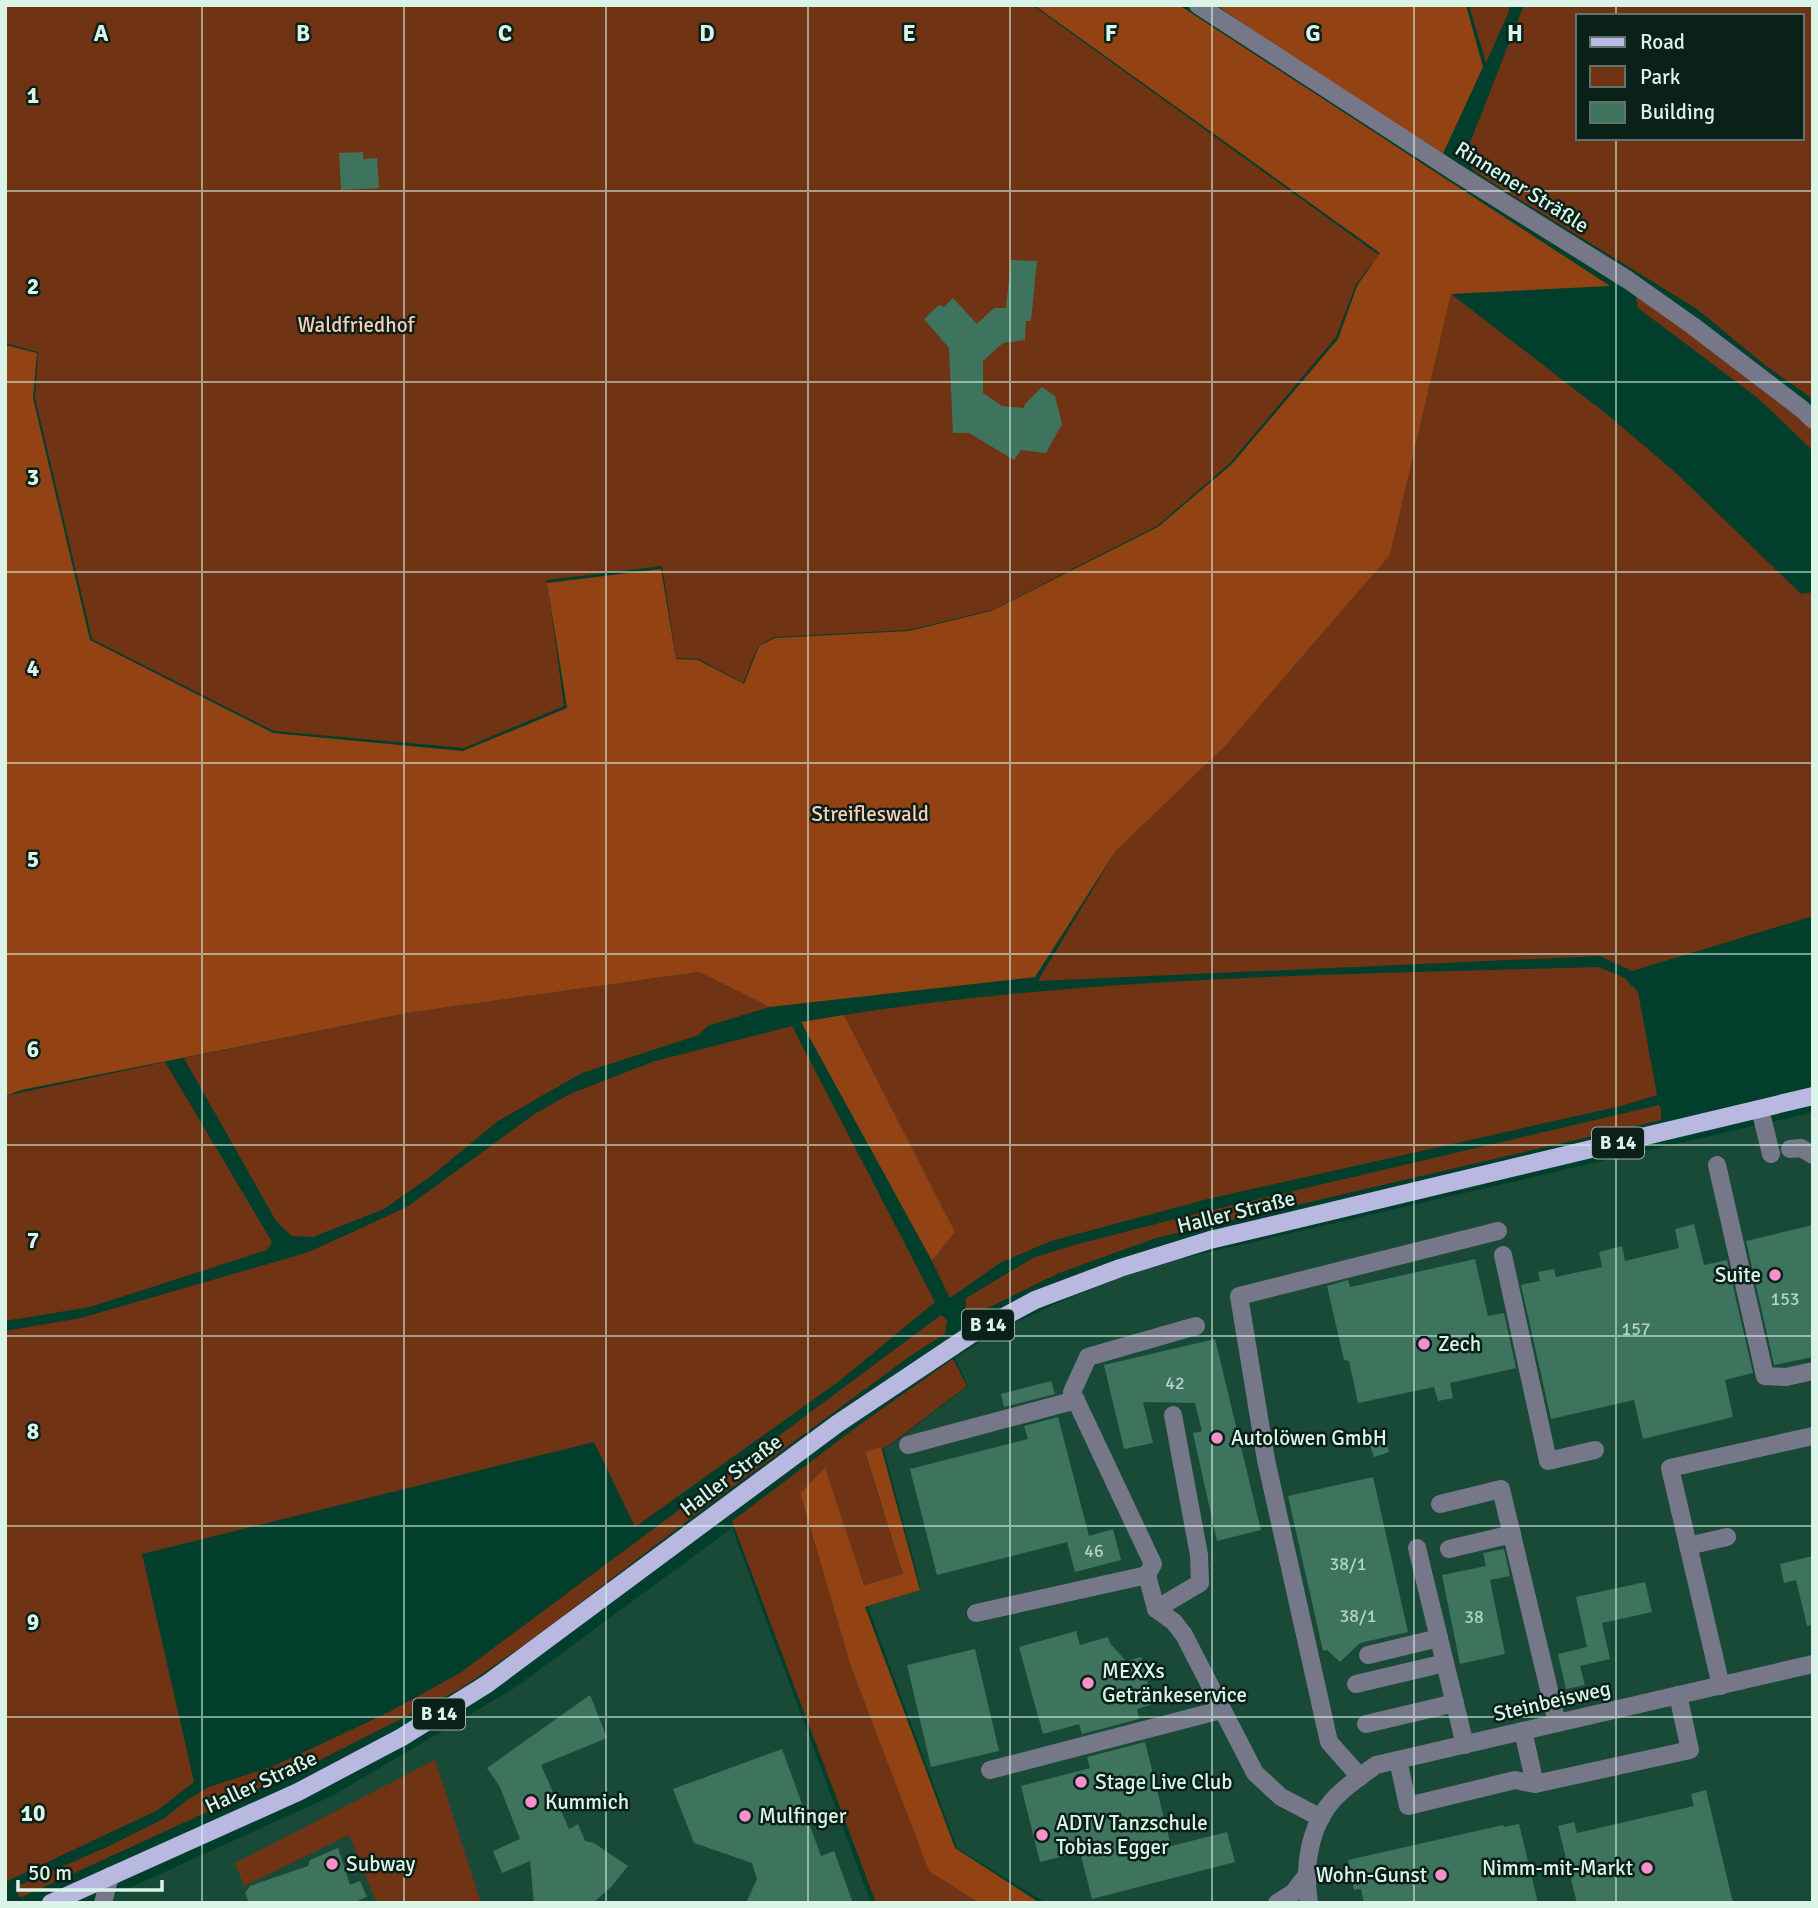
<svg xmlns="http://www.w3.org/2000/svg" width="1818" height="1908" font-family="Signika,sans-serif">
	<rect width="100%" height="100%" fill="#013e2b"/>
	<g fill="#194a38">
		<polygon points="1813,1112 1813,1903 1046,1903 957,1848 868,1607 921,1589 884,1450 968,1386 955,1358 1000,1330 1053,1305 1116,1279 1180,1259"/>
		<polygon points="732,1528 871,1903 96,1903 332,1796 513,1689"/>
	</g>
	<g fill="#703415" fill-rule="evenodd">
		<polygon points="5,5 1032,5 1379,255 1356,284 1336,337 1230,463 1157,526 992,610 909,630 774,637 758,646 743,683 699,659 676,658 662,566 547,580 564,706 464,748 274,731 92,639 35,398 38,352 5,343"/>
		<polygon points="1469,5 1509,5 1509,11 1486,63"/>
		<path d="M 1524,5 L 1813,5 L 1813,399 L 1765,365 L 1697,309 L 1491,182 L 1472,169 L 1466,153 ZM 1578,16 L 1802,16 L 1802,138 L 1578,138 Z"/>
		<polygon points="1451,294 1609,416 1676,473 1801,594 1813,592 1813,916 1632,971 1600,956 1038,981 1115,852 1226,745 1390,555"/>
		<polygon points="1636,297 1645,300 1813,429 1813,451 1759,399 1638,308"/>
		<path d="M 1598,967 L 1623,977 L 1638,992 L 1657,1095 L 1621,1106 L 1208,1199 L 1051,1241 L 1000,1263 L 950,1298 L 932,1261 L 955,1232 L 844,1015 C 1093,976 1347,974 1598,967 Z"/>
		<polygon points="699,972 770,1007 707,1026 699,1035 582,1073 498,1121 431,1176 384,1209 313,1237 292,1236 276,1221 184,1058 413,1012"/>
		<polygon points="792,1026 935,1302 838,1382 635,1527 594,1442 142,1554 194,1782 158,1810 5,1882 5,1331 81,1318 309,1252 407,1207 536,1113 572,1093 655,1061"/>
		<polygon points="165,1062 272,1242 267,1250 90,1307 5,1321 5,1096"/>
		<polygon points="1659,1105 1661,1109 1661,1120 1156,1238 1059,1273 986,1309 974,1313 965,1310 966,1298 1033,1258 1074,1245 1183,1217"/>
		<polygon points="941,1315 947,1320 945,1334 910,1356 712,1502 530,1641 460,1689 320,1760 20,1898 15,1887 107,1847 165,1818 187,1800 209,1787 274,1766 387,1713 460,1673"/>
		<polygon points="953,1359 967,1386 884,1449 881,1447 865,1453 903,1574 864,1585 825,1469 800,1493 851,1667 929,1870 979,1903 876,1903 732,1521 862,1423"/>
		<polygon points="435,1760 481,1903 377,1903 349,1835 244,1886 235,1863"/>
	</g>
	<g fill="#934214">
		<polygon points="1034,5 1179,5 1610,286 1451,294 1390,555 1226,745 1115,852 1035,977 770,1007 699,972 413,1012 21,1090 5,1096 5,345 37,353 33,398 90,640 273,733 463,751 567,708 547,583 661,569 676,659 698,660 744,684 759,646 775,638 909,631 991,611 1158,527 1232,464 1338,339 1357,286 1380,253"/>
		<polygon points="1216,5 1466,5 1483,67 1441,158"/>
		<polygon points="844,1015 955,1232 932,1261 801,1022"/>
		<polygon points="881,1447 920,1590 865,1607 955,1848 1040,1903 979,1903 929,1871 851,1667 800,1493 825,1468 864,1585 903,1574 865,1452"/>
	</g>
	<g fill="#3e735e">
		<polygon points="363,152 363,159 377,158 379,188 341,190 339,153"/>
		<polygon points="1011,260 1037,261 1031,321 1026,321 1025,340 1003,343 983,361 983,393 1002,406 1024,408 1025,404 1042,387 1055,396 1062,424 1046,453 1021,450 1014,460 969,433 953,433 949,348 924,319 939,305 944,307 953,298 977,324 994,308 1006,308"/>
		<polygon points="1694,1224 1704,1265 1727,1260 1753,1373 1725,1380 1733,1417 1643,1439 1634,1400 1551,1419 1521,1285 1540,1281 1538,1272 1554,1269 1556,1277 1602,1267 1599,1252 1622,1246 1625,1261 1679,1248 1675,1229"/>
		<polygon points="1813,1225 1813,1357 1774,1365 1746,1241"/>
		<polygon points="1475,1259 1488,1316 1504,1313 1516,1368 1450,1383 1453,1398 1438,1401 1434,1387 1358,1403 1349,1361 1344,1360 1327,1286 1348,1280 1350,1287"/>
		<polygon points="1215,1339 1261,1530 1217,1541 1193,1433 1202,1431 1195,1403 1143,1402 1153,1443 1124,1449 1104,1365"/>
		<polygon points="1051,1381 1055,1394 1004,1407 1001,1394"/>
		<polygon points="1058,1417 1089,1536 1113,1529 1121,1560 1075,1572 1067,1542 937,1575 910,1469 1028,1439 1024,1426"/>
		<polygon points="1385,1438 1389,1452 1374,1457 1369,1442"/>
		<polygon points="1373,1477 1408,1632 1360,1643 1340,1662 1327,1650 1323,1651 1288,1496"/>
		<polygon points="1504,1549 1510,1576 1490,1580 1505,1654 1460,1664 1442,1575 1486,1566 1483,1553"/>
		<polygon points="1813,1556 1813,1625 1807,1626 1796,1580 1784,1583 1780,1564"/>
		<polygon points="1645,1582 1652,1612 1602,1623 1610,1659 1580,1666 1585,1685 1566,1689 1558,1654 1587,1647 1576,1597"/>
		<polygon points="1076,1631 1080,1645 1108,1637 1110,1643 1126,1661 1141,1657 1153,1704 1137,1709 1139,1719 1082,1734 1079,1724 1043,1734 1019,1647"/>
		<polygon points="975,1649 999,1751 931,1767 907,1665"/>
		<polygon points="590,1695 607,1738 541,1765 569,1829 578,1824 585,1841 594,1843 628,1866 612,1886 593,1903 534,1903 530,1861 502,1873 493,1851 520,1839 500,1787 487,1768"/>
		<polygon points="1145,1742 1171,1846 1227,1832 1235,1862 1092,1899 1080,1852 1040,1862 1021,1786 1090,1768 1087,1757"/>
		<polygon points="782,1749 821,1856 834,1851 853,1903 746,1903 757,1879 752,1863 694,1843 673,1789"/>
		<polygon points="1706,1790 1733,1903 1577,1903 1558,1826 1574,1822 1577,1833 1694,1806 1691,1794"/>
		<polygon points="1519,1824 1538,1903 1364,1903 1361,1889 1354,1890 1348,1860 1503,1825 1504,1827"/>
		<polygon points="338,1848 350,1885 360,1881 367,1897 352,1903 249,1903 245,1893 250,1886 308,1866 310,1860"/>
	</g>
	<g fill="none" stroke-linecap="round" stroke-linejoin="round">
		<g stroke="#77778a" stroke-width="18">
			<polyline points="1198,5 1455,172 1628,280 1693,326 1803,410 1813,420"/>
			<polyline points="1760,1109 1771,1154"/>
			<polyline points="1790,1149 1801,1148 1813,1155"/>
			<polyline points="1717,1165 1765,1376 1786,1377 1813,1371"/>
			<polyline points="1503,1255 1548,1461 1595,1450"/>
			<polyline points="908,1445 1076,1400"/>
			<polyline points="1440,1504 1501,1489 1557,1723"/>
			<polyline points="1688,1546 1727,1537"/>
			<polyline points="1417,1548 1465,1745"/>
			<polyline points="1449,1549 1512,1534"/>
			<polyline points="1147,1575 1153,1564 1072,1392 1088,1357 1196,1326"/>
			<polyline points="1156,1609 1174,1622 1184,1635 1255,1773 1281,1797 1321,1818"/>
			<polyline points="1156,1609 1200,1583 1199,1555 1173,1415"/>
			<polyline points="976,1613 1147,1575 1156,1609"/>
			<polyline points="1368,1655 1439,1638"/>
			<polyline points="1356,1684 1445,1663"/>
			<polyline points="1721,1686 1670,1468 1813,1436"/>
			<polyline points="1366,1724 1455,1703"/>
			<polyline points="1523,1731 1535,1784 1690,1750 1678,1695"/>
			<polyline points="1398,1760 1408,1806 1515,1780 1535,1784"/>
			<polyline points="990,1770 1221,1710"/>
			<polyline points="1360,1777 1329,1742 1266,1460 1239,1296 1498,1231"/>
			<polyline points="103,1903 110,1876"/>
			<polyline points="1277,1903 1293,1893 1307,1875"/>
			<path d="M 1309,1903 C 1303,1864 1310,1819 1341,1792 C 1352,1782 1364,1774 1376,1765 L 1813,1664"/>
		</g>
		<polyline stroke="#b9b8e1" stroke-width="18" points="51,1903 298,1792 402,1737 487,1684 837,1424 970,1335 1035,1300 1120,1268 1210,1240 1813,1096"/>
	</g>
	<path fill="none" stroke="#daf5e8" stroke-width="2" stroke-opacity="0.55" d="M 202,5 L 202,1903M 404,5 L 404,1903M 606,5 L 606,1903M 808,5 L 808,1903M 1010,5 L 1010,1903M 1212,5 L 1212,1903M 1414,5 L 1414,1903M 1616,5 L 1616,16M 1616,138 L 1616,1903M 5,191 L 1813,191M 5,382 L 1813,382M 5,572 L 1813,572M 5,763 L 1813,763M 5,954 L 1813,954M 5,1145 L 1813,1145M 5,1336 L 1813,1336M 5,1526 L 1813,1526M 5,1717 L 1813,1717"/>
	<g fill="#f890cb" stroke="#0a2018" stroke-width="2.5">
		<circle cx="1775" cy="1275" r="7"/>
		<circle cx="1424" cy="1344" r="7"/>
		<circle cx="1217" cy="1438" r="7"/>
		<circle cx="1088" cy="1683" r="7"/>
		<circle cx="1081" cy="1782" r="7"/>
		<circle cx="531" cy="1802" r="7"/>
		<circle cx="745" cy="1816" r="7"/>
		<circle cx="1042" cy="1835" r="7"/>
		<circle cx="332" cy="1864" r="7"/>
		<circle cx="1647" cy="1868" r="7"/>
		<circle cx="1441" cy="1875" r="7"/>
	</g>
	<g text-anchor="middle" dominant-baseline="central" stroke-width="5" stroke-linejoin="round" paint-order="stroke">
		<g font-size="18" fill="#b3d4c6">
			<text x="1785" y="1299">153</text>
			<text x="1636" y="1329">157</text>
			<text x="1175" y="1383">42</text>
			<text x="1094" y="1551">46</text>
			<text x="1348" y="1564">38/1</text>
			<text x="1358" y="1616">38/1</text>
			<text x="1474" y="1617">38</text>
		</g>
		<g fill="#0a2018" stroke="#9cb5aa" stroke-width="2">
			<rect x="1592" y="1127.5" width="52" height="31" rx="5"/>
			<rect x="962" y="1309.5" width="52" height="31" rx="5"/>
			<rect x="413" y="1698.5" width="52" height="31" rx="5"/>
		</g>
		<g font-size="19" font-weight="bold" fill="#daf5e8">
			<text x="1618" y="1143">B 14</text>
			<text x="988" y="1325">B 14</text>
			<text x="439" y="1714">B 14</text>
		</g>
		<g font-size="21" fill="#daf5e8" stroke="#0a2018">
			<text transform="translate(1522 187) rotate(32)">Rinnener Sträßle</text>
			<text transform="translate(1236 1212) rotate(-14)">Haller Straße</text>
			<text transform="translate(731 1475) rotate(-37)">Haller Straße</text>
			<text transform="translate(1552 1701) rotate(-13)">Steinbeisweg</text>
			<text transform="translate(261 1782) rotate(-25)">Haller Straße</text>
		</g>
		<g font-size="21" fill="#fccdb8" stroke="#0a2018">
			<text x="356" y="325">Waldfriedhof</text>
			<text x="870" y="814">Streifleswald</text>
		</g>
		<g font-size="21" fill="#daf5e8" stroke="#0a2018" text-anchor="start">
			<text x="1761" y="1275" text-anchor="end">Suite</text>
			<text x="1438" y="1344">Zech</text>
			<text x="1231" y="1438">Autolöwen GmbH</text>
			<text x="1102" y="1671">MEXXs<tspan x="1102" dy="24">Getränkeservice</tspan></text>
			<text x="1095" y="1782">Stage Live Club</text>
			<text x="545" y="1802">Kummich</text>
			<text x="759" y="1816">Mulfinger</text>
			<text x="1056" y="1823">ADTV Tanzschule<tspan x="1056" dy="24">Tobias Egger</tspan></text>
			<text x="346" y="1864">Subway</text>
			<text x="1633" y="1868" text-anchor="end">Nimm-mit-Markt</text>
			<text x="1427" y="1875" text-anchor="end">Wohn-Gunst</text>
		</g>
	</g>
	<g font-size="23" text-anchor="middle" font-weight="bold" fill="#daf5e8" stroke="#0a2018" stroke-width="5" stroke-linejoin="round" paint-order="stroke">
		<text x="101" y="41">A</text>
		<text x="303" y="41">B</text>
		<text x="505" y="41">C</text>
		<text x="707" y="41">D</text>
		<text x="909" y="41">E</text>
		<text x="1111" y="41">F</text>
		<text x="1313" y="41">G</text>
		<text x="1515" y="41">H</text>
		<text x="33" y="103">1</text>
		<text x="33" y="294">2</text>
		<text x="33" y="485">3</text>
		<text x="33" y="676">4</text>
		<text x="33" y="867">5</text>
		<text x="33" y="1057">6</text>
		<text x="33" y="1248">7</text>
		<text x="33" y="1439">8</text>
		<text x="33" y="1630">9</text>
		<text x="33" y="1821">10</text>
	</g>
	<rect width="1818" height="1908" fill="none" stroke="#daf5e8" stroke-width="14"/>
	<rect x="1576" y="14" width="228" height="126" fill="#0a2018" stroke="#5d756b" stroke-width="2"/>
	<rect x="1590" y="37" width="35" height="10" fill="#b9b8e1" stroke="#5d756b" stroke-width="2"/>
	<text x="1640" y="49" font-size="21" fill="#daf5e8">Road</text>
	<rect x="1590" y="66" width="35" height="21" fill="#703415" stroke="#5d756b" stroke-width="2"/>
	<text x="1640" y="84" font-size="21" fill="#daf5e8">Park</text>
	<rect x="1590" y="102" width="35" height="21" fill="#3e735e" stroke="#5d756b" stroke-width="2"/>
	<text x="1640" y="119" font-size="21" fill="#daf5e8">Building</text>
	<path d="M18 1880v10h144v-10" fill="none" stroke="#daf5e8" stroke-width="3.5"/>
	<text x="28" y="1880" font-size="21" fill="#daf5e8" stroke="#0a2018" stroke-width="5" paint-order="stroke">50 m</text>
</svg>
